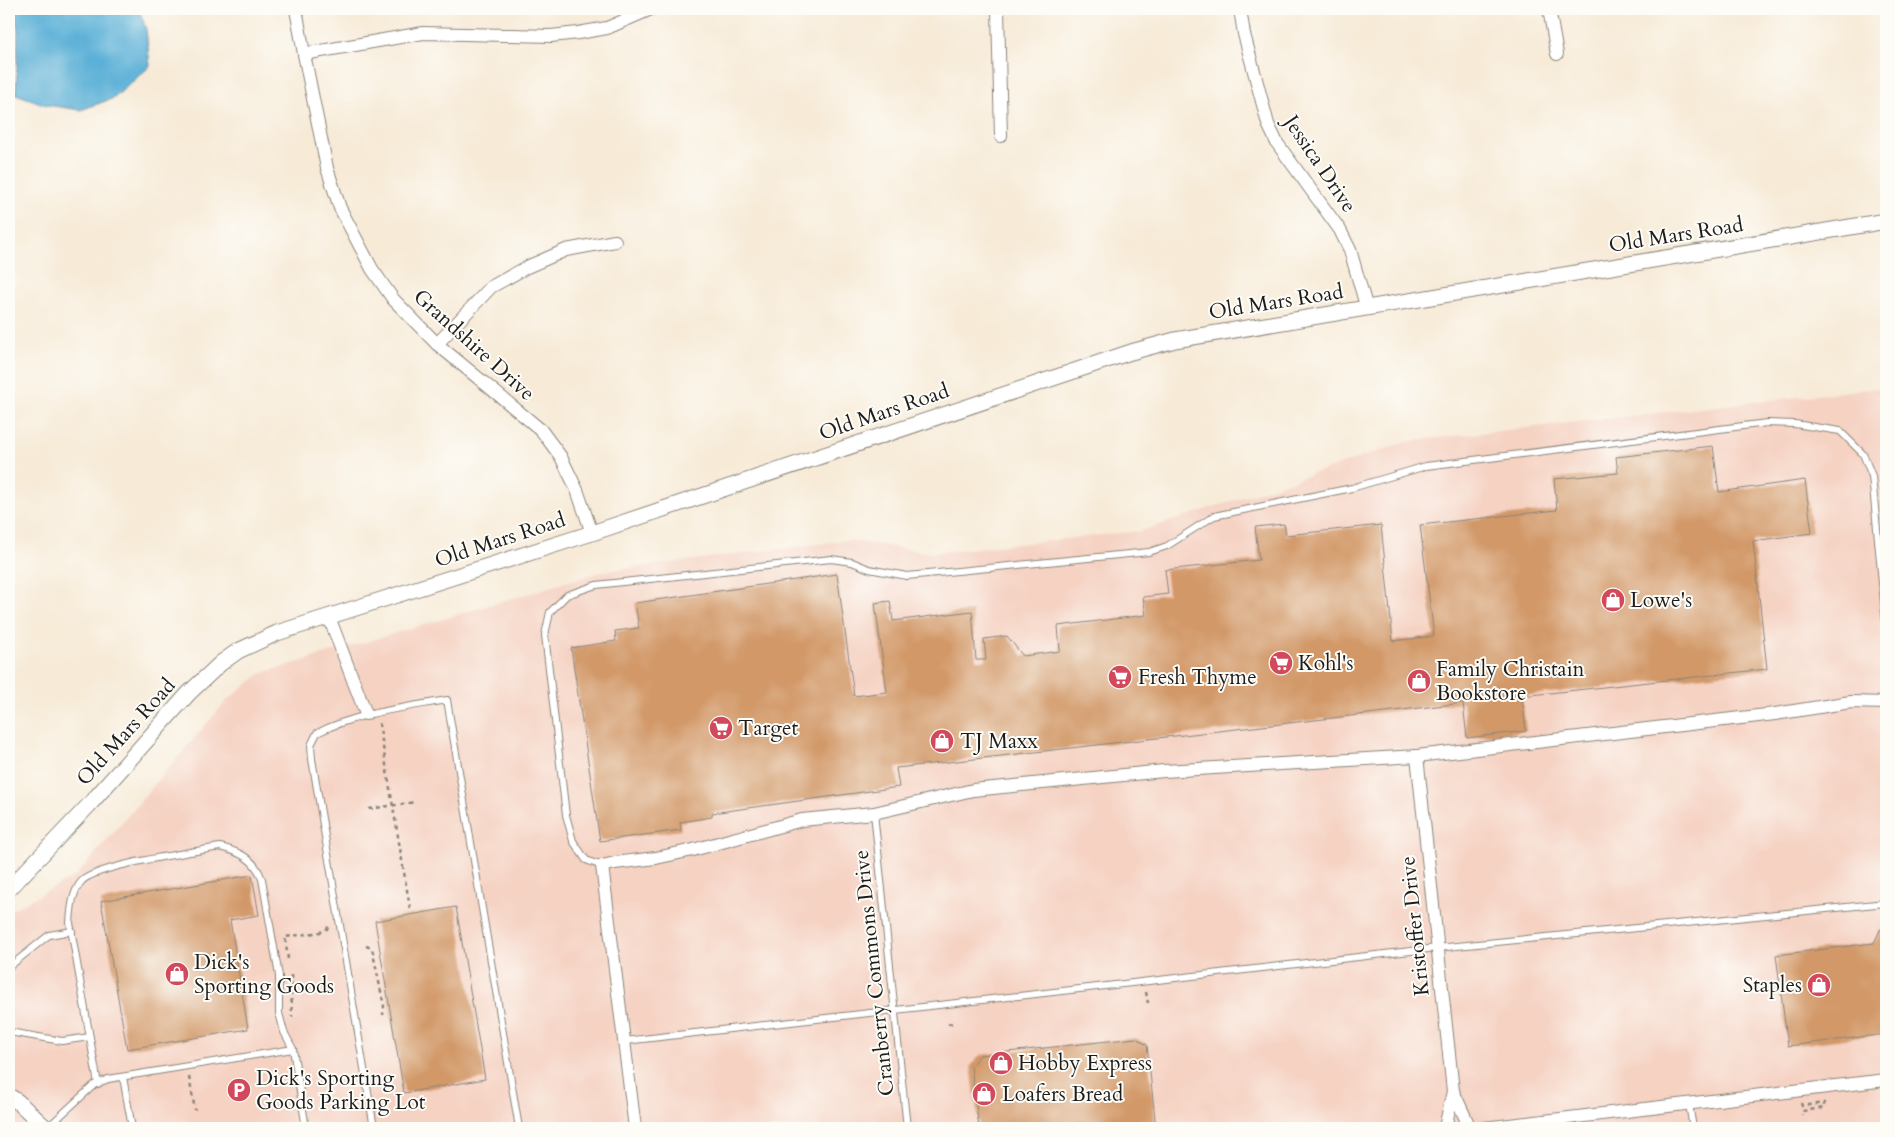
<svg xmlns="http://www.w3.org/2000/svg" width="1895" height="1137" font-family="Cardo,serif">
	<rect width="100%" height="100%" fill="#fdfcf7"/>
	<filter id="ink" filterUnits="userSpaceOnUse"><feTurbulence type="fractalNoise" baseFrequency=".02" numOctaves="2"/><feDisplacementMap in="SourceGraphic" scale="10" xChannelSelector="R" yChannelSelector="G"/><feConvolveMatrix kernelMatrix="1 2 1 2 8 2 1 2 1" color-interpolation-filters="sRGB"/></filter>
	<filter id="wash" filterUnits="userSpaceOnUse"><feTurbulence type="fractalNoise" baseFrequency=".0096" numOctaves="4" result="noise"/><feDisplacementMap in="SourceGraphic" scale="20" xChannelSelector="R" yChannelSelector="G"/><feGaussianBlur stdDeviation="1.12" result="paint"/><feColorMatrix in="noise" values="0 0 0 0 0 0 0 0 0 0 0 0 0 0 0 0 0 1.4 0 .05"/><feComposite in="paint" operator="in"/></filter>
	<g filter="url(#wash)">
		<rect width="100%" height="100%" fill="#f7ebd8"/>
		<polygon fill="#f5d2c2" points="1886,387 1886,1128 9,1128 9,911 76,876 227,700 262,673 600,572 849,540 930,553 1142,531 1410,441"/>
		<polygon fill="#5bb0d7" stroke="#3c667a" points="15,9 139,9 146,29 150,66 114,98 81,110 46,105 16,94 18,33"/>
		<g id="blocks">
			<g fill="#d29868">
				<polygon points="1713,446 1719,492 1805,480 1812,533 1753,541 1767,669 1522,696 1526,731 1467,738 1463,703 896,768 899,787 712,813 712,817 680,822 681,830 600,841 571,648 616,641 615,631 639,628 635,603 837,574 854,696 887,692 875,603 890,601 893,621 972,611 976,660 986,660 984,639 1007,636 1023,656 1060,651 1058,626 1146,615 1143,597 1168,594 1165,570 1259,560 1255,527 1284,524 1286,535 1381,525 1393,641 1434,636 1420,525 1557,510 1554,479 1618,473 1616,457"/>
				<polygon points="252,875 259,915 230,920 248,1029 127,1049 101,901"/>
				<polygon points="456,907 485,1079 404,1093 375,921"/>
				<polygon points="1886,929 1886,1034 1788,1046 1776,955 1874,943 1880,930"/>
				<polygon points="1136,1038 1147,1045 1156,1128 979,1128 971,1066 980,1055"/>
			</g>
		</g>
	</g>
	<g filter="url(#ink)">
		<use href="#blocks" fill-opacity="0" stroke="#8a847a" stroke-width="1"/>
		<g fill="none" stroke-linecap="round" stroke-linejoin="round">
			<g stroke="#8a847a" stroke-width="8">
				<g id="service">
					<polyline points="874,813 907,1128"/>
					<polyline points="602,866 586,860 573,841 566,815 545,635 550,612 567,595 596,585 831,559 852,562 869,569 907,576 1149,552 1167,546 1214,516 1352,488 1426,466 1767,423 1795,424 1840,431 1863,454 1872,476 1886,625"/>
					<polyline points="9,967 49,935 72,931"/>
					<polyline points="9,1032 62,1041 90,1037"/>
					<polyline points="625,1041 1437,948 1886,903"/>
					<polyline points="123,1077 132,1128"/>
					<path d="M 98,1084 L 70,923 C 71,909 72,893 81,882 C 95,865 194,852 220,847 C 240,852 255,859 262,879 L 279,976 L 279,1013 L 284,1032 L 293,1049 L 306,1128"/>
					<polyline points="1689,1104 1693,1128"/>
					<polyline points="47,1128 94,1085 108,1079 293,1049"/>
					<path d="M 374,1128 L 312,759 L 311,745 L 317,733 C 357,713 402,708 447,700 L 519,1128"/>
					<polyline points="1881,1128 1886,1128"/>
				</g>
			</g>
			<g stroke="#8a847a" stroke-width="14">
				<g id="minor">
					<polyline points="296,9 304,54 327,168 340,208 372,269 393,299 437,344 541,430 561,457 577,490 592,533"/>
					<polyline points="998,9 1001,136"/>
					<polyline points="1240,9 1244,34 1268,124 1277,143 1340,230 1350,250 1367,309"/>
					<polyline points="1549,9 1557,54"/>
					<polyline points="304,54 423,33 551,36 578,33 607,28 651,9"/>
					<polyline points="437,344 491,287 527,267 566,250 615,241"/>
					<polyline points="329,617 366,714"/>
					<polyline points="1417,756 1453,1091 1445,1128"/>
					<polyline points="1453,1091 1470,1128"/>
					<polyline points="635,1128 602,866 615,863 656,858 693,850 802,820 874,813 973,790 1164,771 1417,756 1775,714 1851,702 1886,703"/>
					<polyline points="1484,1128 1886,1080"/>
				</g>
			</g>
			<g stroke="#8a847a" stroke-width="17">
				<g id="tertiary">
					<polyline points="9,889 89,805 189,693 221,663 238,651 277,633 592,533 1131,352 1175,340 1886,221"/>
					<polyline points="9,1096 17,1101 46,1128"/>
				</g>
			</g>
			<g stroke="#8a847a" stroke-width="2.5" stroke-dasharray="4 4" stroke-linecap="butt">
				<polyline points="379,723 410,908"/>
				<polyline points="369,809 416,802"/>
				<polyline points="366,946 372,948 384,1006 383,1015"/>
				<polyline points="288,959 285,937 321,932 326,930 329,926"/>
				<polyline points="291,975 292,1017"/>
				<polyline points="1146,992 1148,1003"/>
				<polyline points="948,1024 954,1023"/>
				<polyline points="189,1077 195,1110"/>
				<polyline points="1801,1103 1802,1106 1824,1103 1824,1108 1802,1111 1802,1115"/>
				<polyline points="1241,1121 1241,1128"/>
			</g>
			<use href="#service" stroke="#fff" stroke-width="6"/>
			<use href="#minor" stroke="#fff" stroke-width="12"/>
			<use href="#tertiary" stroke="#fff" stroke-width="15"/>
		</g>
	</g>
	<defs>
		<g id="shop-disc" transform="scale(1.25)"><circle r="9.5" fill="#d1495b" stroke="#fdfcf7"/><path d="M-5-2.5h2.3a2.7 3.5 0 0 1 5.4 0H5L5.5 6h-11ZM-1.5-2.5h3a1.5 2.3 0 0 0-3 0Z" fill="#fff"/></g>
		<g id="supermarket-disc" transform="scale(1.25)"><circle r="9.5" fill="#d1495b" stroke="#fdfcf7"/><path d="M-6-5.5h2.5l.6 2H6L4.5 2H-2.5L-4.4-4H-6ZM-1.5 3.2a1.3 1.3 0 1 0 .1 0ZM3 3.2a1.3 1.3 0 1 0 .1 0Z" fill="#fff"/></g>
		<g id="parking-disc" transform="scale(1.25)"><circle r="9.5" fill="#d1495b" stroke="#fdfcf7"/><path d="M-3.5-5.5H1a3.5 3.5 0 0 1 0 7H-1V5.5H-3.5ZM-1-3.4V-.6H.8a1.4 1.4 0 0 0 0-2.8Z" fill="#fff"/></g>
	</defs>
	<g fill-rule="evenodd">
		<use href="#shop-disc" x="1613" y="600"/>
		<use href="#supermarket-disc" x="1281" y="663"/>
		<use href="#supermarket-disc" x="1120" y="677"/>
		<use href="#shop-disc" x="1419" y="681"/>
		<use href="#supermarket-disc" x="721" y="728"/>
		<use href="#shop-disc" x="942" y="741"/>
		<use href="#shop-disc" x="177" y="974"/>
		<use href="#shop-disc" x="1819" y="985"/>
		<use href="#shop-disc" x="1001" y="1063"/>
		<use href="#parking-disc" x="239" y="1090"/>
		<use href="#shop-disc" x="984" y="1094"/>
	</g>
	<g text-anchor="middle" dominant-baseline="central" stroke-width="4" stroke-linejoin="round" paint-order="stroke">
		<g font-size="21" fill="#1c1c1c" stroke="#fdfcf7">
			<text transform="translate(1320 164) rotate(56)">Jessica Drive</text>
			<text transform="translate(1676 235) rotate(-9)">Old Mars Road</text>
			<text transform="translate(1276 302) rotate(-9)">Old Mars Road</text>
			<text transform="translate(474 345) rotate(42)">Grandshire Drive</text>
			<text transform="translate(884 412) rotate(-19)">Old Mars Road</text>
			<text transform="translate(500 540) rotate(-18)">Old Mars Road</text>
			<text transform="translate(126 732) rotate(-48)">Old Mars Road</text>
			<text transform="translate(1415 926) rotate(-96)">Kristoffer Drive</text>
			<text transform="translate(874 973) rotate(-96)">Cranberry Commons Drive</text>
		</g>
		<g font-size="21" fill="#1c1c1c" stroke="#fdfcf7" text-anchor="start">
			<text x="1630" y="600">Lowe's</text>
			<text x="1298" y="663">Kohl's</text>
			<text x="1436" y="669">Family Christain<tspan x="1436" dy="24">Bookstore</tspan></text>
			<text x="1138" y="677">Fresh Thyme</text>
			<text x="738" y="728">Target</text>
			<text x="960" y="741">TJ Maxx</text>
			<text x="194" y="962">Dick's<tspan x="194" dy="24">Sporting Goods</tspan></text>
			<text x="1802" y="985" text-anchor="end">Staples</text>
			<text x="1018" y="1063">Hobby Express</text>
			<text x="256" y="1078">Dick's Sporting<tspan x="256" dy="24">Goods Parking Lot</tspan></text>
			<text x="1002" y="1094">Loafers Bread</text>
		</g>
	</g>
	<rect width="1895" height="1137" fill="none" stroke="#fdfcf7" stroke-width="30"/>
</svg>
